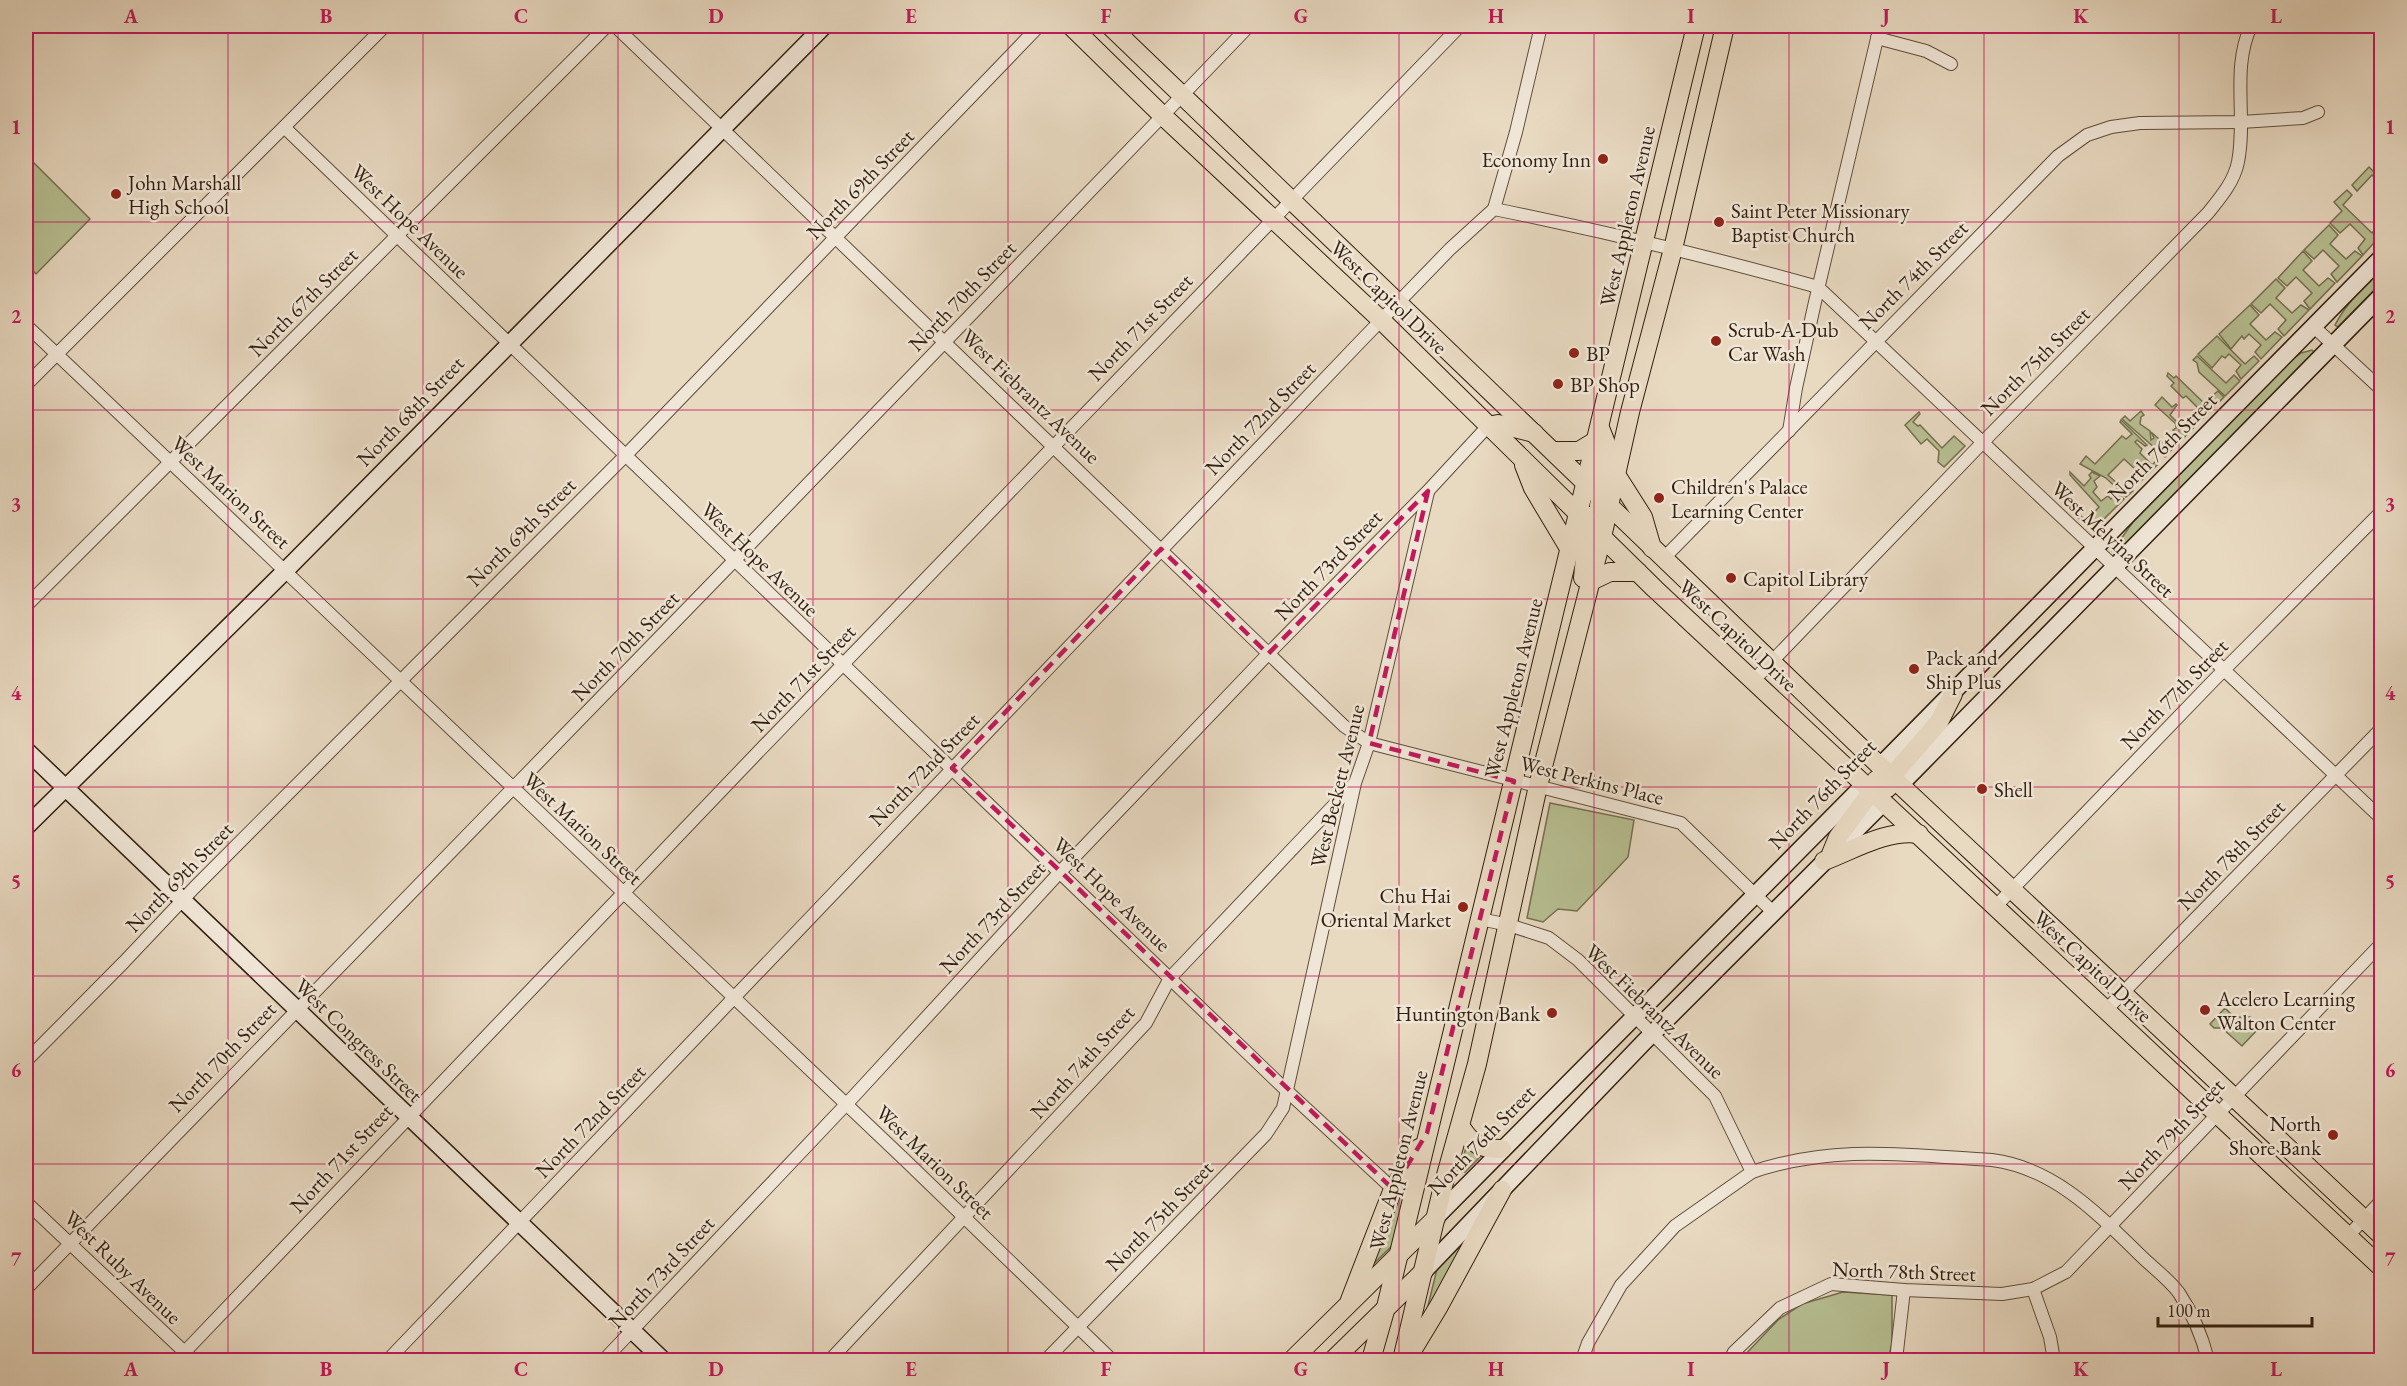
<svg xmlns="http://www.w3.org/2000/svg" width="2407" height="1386" font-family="'EB Garamond',serif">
	<rect width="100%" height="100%" fill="#e8d9c1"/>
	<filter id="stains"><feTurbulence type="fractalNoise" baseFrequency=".00333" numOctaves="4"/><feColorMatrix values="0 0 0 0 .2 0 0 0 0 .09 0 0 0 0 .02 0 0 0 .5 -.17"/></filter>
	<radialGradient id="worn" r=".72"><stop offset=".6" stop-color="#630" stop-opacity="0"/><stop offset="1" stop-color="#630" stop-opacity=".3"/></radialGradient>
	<g fill="#b7bf92" stroke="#746f50" stroke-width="1.5">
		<polygon points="26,155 90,219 36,274 26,263"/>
		<polygon points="2369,167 2381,179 2381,184 2372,175 2357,191 2352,185"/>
		<polygon points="2347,190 2352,195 2343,205 2372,233 2381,223 2381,235 2363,255 2358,248 2365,239 2350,224 2340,233 2330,223 2342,211 2334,202"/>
		<polygon points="2329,225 2338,235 2330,244 2346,259 2355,251 2362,256 2337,282 2331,274 2339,266 2323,250 2314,259 2304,250"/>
		<polygon points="2303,251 2312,261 2303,270 2319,286 2328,278 2335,283 2310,309 2304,301 2312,293 2296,277 2287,286 2278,278"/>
		<path d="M 2381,268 L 2381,283 L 2338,327 L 2335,325 C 2346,303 2365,286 2381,268 Z"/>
		<polygon points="2276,279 2285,288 2276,298 2292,313 2301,305 2309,310 2284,336 2278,329 2286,320 2270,304 2261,313 2251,304"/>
		<polygon points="2250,305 2259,315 2250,324 2266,340 2275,332 2282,337 2261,359 2255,352 2261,345 2249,334 2244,339 2242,336 2231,349 2219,334"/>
		<polygon points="2217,336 2245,364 2254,356 2259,361 2241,379 2236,371 2241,365 2229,354 2225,358 2222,356 2212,368 2198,354"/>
		<polygon points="2312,350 2314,352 2125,545 2113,550 2133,522 2293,359 2301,353"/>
		<polygon points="2197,356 2226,383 2234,375 2240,381 2225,396 2199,372 2197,363 2193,360"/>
		<polygon points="2168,373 2174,378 2176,376 2204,403 2218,391 2224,397 2196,425 2193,421 2201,411 2186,396 2183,398 2171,386 2174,383 2167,376"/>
		<polygon points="2162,397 2172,407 2176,404 2177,405 2170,415 2181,426 2188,420 2195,426 2178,444 2175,441 2180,436 2173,430 2176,428 2176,424 2155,405"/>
		<polygon points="2141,411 2144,415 2141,417 2140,424 2150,431 2151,440 2154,438 2151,432 2167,446 2173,443 2176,445 2165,457 2122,419 2125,416 2130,421"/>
		<polygon points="1919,412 1920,414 1913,422 1918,426 1920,425 1942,448 1954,436 1965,446 1944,467 1938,462 1939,451 1927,439 1921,444 1905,425"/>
		<polygon points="2121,420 2147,445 2145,446 2137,440 2135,442 2142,449 2140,453 2152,465 2155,462 2158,464 2139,483 2131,475 2136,470 2124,459 2108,475 2121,487 2125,483 2133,491 2126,497 2106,478 2080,464 2086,456 2095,464 2122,436 2126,439 2132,434 2120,422"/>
		<polygon points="2070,472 2084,486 2091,478 2089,475 2092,472 2100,476 2094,481 2097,487 2093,492 2101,501 2108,496 2111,499 2117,493 2124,499 2092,531 2074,514 2078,513 2086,521 2099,507 2070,475"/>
		<polygon points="1550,803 1634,820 1628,857 1577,911 1558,909 1543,922 1527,918"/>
		<polygon points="2225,1008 2234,1017 2250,1017 2256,1024 2252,1028 2256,1031 2242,1046 2222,1028 2214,1028 2210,1024"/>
		<polygon points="1466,1147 1482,1155 1465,1172 1460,1170"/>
		<polygon points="1410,1173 1394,1244 1367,1270"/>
		<polygon points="1475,1230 1424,1322 1437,1269"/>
		<polygon points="1843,1292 1892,1295 1892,1343 1888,1360 1740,1360 1779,1319 1802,1304"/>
	</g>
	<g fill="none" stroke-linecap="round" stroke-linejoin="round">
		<g stroke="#5f4e3b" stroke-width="14">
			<g id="street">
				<polyline points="615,26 1344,726 1369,743 1681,823 1773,912"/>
				<polyline points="1877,38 1926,51 1951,64"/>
				<polyline points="285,128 1287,1091 1393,1189"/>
				<path d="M 1494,209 C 1603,231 1711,257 1818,287 L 2382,819"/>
				<polyline points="1494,209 1516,132 1541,26"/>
				<polyline points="26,325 906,1161 1112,1360"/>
				<polyline points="2313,326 2382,390"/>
				<polyline points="26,385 385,26"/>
				<polyline points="1789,431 1796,388 1815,302 1880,26"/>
				<polyline points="1663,559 2058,156 2087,135 2111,127 2140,123 2241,122 2303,118 2318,112"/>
				<polyline points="26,606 607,26"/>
				<path d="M 1754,680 L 1983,442 L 2208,213 C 2220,198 2234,182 2238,162 C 2247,116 2231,69 2251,26"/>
				<polyline points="1996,906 2213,681 2382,511"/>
				<path d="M 1480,919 L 1509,925 L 1549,938 L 1578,960 L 1715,1096 L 1752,1172 C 1835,1144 1906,1155 1992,1160 C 2054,1168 2097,1213 2140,1255 C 2152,1267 2169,1279 2179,1293 C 2193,1314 2202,1336 2208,1360"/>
				<polyline points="2107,1009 2382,728"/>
				<polyline points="26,1061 124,962 194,888 625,456 1039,26"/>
				<polyline points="26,1202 193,1360"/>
				<polyline points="2348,1236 2382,1200"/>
				<polyline points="26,1289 726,569 1249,26"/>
				<polyline points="2033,1289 2050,1337 2054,1360"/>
				<path d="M 177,1360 C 602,913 1030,468 1460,26"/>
				<polyline points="388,1360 1358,344 1450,249 1494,209"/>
				<polyline points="604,1360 854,1096 1060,872 1268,654 1428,491 1488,426"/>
				<polyline points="830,1360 1146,1023 1170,978 1354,784"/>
				<polyline points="1046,1360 1266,1134 1283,1108 1355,783 1369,743 1428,492"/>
				<polyline points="1582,1360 1588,1343 1621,1285 1675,1226 1752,1172"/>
				<polyline points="1730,1360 1734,1352 1780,1308 1831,1284 1904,1290 2002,1294 2033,1289 2066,1272 2382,943"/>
				<polyline points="1896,1360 1904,1290"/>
			</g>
		</g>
		<g stroke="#311f0e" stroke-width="19">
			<g id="secondary">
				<polyline points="26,750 663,1360"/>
				<polyline points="1880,766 2382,257"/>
				<polyline points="1900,785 2382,295"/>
				<polyline points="26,827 286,570 824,26"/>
				<polyline points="1436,1217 1865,784"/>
				<polyline points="1424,1271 1644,1042 1884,802"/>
			</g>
		</g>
		<g stroke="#311f0e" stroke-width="20">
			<g id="primary">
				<polyline points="1071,26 1162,115 1381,320 1655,589 2382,1268"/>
				<polyline points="1110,26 1880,766 2382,1236"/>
				<polyline points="1488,426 1498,424 1534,433"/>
				<polyline points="1554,451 1579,451 1597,440"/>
				<polyline points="1524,465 1533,488 1570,550"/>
				<polyline points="1617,476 1643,517 1652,548"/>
				<polyline points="1599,506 1608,448 1600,428"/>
				<polyline points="1583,578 1589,516"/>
				<polyline points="1591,581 1610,572 1638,572"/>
				<polyline points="1888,788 1891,777 1939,722 1953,694"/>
				<polyline points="1831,854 1838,837 1872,791 1876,780"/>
				<path d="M 1824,861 C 1853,850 1888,829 1919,834"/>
				<path d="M 1461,1127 C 1472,1145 1482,1149 1502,1149"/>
				<polyline points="1350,1300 1393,1189 1419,1148"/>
				<polyline points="1410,1354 1439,1306 1502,1190"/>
				<polyline points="1292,1360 1436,1218"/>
				<polyline points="1333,1360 1424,1271"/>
				<polyline points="1371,1360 1386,1307 1696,26"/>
				<polyline points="1402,1360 1443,1186 1477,1064 1538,786 1602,537 1630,412 1673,249 1725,26"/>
			</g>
		</g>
		<use href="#street" stroke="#f0e6d7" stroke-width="12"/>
		<use href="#secondary" stroke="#f0e6d7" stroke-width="16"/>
		<use href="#primary" stroke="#e8d9c1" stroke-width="18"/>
	</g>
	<path fill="none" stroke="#c2185b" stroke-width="4.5" stroke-dasharray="12 8" stroke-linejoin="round" d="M 1428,491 L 1369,743 L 1514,781 L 1427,1133 L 1393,1189 L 952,768 L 1161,549 L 1268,654 Z"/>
	<path fill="none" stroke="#c2185b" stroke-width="1.5" stroke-opacity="0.55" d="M 228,26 L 228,1360M 423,26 L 423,1360M 618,26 L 618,1360M 813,26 L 813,1360M 1008,26 L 1008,1360M 1204,26 L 1204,1360M 1399,26 L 1399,1360M 1594,26 L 1594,1360M 1789,26 L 1789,1360M 1984,26 L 1984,1360M 2179,26 L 2179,1360M 26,222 L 2382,222M 26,410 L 2382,410M 26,599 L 2382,599M 26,787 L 2382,787M 26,976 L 2382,976M 26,1164 L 2382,1164"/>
	<g fill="#8f2418" stroke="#f0e6d7" stroke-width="2">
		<circle cx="1603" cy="159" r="6"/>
		<circle cx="116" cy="194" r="6"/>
		<circle cx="1719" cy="222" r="6"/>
		<circle cx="1716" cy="341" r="6"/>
		<circle cx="1574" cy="353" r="6"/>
		<circle cx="1558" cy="384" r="6"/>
		<circle cx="1659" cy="498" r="6"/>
		<circle cx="1731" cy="578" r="6"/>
		<circle cx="1914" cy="669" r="6"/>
		<circle cx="1982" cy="789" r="6"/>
		<circle cx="1463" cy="907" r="6"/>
		<circle cx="2205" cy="1010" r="6"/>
		<circle cx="1552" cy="1013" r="6"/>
		<circle cx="2333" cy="1135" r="6"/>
	</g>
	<g text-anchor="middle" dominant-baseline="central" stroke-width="5" stroke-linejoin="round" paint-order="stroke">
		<g font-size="21" fill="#311f0e" stroke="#f0e6d7" text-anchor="start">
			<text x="1591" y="159" text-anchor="end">Economy Inn</text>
			<text x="128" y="182">John Marshall<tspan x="128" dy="24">High School</tspan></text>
			<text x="1731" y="210">Saint Peter Missionary<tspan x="1731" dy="24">Baptist Church</tspan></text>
			<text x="1728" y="329">Scrub-A-Dub<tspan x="1728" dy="24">Car Wash</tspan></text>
			<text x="1586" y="353">BP</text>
			<text x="1570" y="384">BP Shop</text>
			<text x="1671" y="486">Children's Palace<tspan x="1671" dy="24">Learning Center</tspan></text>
			<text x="1743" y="578">Capitol Library</text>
			<text x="1926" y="657">Pack and<tspan x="1926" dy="24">Ship Plus</tspan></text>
			<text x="1994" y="789">Shell</text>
			<text x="1451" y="895" text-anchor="end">Chu Hai<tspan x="1451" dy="24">Oriental Market</tspan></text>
			<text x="2217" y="998">Acelero Learning<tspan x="2217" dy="24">Walton Center</tspan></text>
			<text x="1540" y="1013" text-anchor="end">Huntington Bank</text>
			<text x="2321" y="1123" text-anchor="end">North<tspan x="2321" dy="24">Shore Bank</tspan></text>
		</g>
		<g font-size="21" fill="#311f0e" stroke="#f0e6d7">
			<text transform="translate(860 184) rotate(-46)">North 69th Street</text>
			<text transform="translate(1627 216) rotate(-77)">West Appleton Avenue</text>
			<text transform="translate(410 221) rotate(44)">West Hope Avenue</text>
			<text transform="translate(1913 275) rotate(-45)">North 74th Street</text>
			<text transform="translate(962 296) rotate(-46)">North 70th Street</text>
			<text transform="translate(1389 297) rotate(44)">West Capitol Drive</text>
			<text transform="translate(303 302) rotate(-45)">North 67th Street</text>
			<text transform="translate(1140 327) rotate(-46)">North 71st Street</text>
			<text transform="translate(2035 361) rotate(-45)">North 75th Street</text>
			<text transform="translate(1031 396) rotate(44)">West Fiebrantz Avenue</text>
			<text transform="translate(410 411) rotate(-46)">North 68th Street</text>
			<text transform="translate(1260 418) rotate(-46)">North 72nd Street</text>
			<text transform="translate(2162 447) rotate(-45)">North 76th Street</text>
			<text transform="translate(231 492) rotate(43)">West Marion Street</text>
			<text transform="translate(521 532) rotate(-45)">North 69th Street</text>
			<text transform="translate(2113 539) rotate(43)">West Melvina Street</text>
			<text transform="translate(760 559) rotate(44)">West Hope Avenue</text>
			<text transform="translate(1328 565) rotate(-46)">North 73rd Street</text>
			<text transform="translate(1738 635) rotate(43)">West Capitol Drive</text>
			<text transform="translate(625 646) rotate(-46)">North 70th Street</text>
			<text transform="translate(803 678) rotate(-46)">North 71st Street</text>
			<text transform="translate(1513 688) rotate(-76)">West Appleton Avenue</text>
			<text transform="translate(2174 694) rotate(-46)">North 77th Street</text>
			<text transform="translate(924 769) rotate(-46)">North 72nd Street</text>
			<text transform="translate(1592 780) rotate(14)">West Perkins Place</text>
			<text transform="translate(1337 786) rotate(-76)">West Beckett Avenue</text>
			<text transform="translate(1822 794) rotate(-46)">North 76th Street</text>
			<text transform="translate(583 828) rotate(43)">West Marion Street</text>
			<text transform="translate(2231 855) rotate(-46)">North 78th Street</text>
			<text transform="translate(179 877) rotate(-46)">North 69th Street</text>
			<text transform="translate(1112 894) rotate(44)">West Hope Avenue</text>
			<text transform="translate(992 917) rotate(-47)">North 73rd Street</text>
			<text transform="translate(2093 966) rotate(43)">West Capitol Drive</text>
			<text transform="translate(1655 1011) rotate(44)">West Fiebrantz Avenue</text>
			<text transform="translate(359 1040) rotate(44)">West Congress Street</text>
			<text transform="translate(222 1057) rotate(-46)">North 70th Street</text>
			<text transform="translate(1082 1062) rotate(-48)">North 74th Street</text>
			<text transform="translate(590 1121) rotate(-46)">North 72nd Street</text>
			<text transform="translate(2171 1134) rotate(-47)">North 79th Street</text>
			<text transform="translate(1481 1140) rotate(-46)">North 76th Street</text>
			<text transform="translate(341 1158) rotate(-47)">North 71st Street</text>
			<text transform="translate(1398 1160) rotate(-76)">West Appleton Avenue</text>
			<text transform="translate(935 1162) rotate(44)">West Marion Street</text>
			<text transform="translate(1159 1216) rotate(-46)">North 75th Street</text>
			<text transform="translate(123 1267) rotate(44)">West Ruby Avenue</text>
			<text transform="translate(1904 1271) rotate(2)">North 78th Street</text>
			<text transform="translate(661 1272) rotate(-47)">North 73rd Street</text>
		</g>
	</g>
	<rect width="2407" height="1386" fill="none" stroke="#e8d9c1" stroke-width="66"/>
	<path d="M2158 1317v9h154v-9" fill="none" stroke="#311f0e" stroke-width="3"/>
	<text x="2167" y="1317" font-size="18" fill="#311f0e" stroke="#f0e6d7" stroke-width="4.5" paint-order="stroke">100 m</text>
	<rect x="33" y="33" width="2341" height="1320" fill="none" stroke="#c2185b" stroke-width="2"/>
	<g font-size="20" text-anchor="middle" font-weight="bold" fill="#c2185b">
		<text x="131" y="23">A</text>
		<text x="326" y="23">B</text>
		<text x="521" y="23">C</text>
		<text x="716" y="23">D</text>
		<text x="911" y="23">E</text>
		<text x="1106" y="23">F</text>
		<text x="1301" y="23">G</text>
		<text x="1496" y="23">H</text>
		<text x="1691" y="23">I</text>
		<text x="1886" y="23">J</text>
		<text x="2081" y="23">K</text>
		<text x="2276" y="23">L</text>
		<text x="16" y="134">1</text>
		<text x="2390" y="134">1</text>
		<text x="16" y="323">2</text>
		<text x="2390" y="323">2</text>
		<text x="16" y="511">3</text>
		<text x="2390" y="511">3</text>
		<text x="16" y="700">4</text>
		<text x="2390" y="700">4</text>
		<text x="16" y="888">5</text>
		<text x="2390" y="888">5</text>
		<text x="16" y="1077">6</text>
		<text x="2390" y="1077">6</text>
		<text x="16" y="1266">7</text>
		<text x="2390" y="1266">7</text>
		<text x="131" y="1376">A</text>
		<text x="326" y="1376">B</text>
		<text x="521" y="1376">C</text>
		<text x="716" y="1376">D</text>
		<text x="911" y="1376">E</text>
		<text x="1106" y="1376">F</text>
		<text x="1301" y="1376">G</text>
		<text x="1496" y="1376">H</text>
		<text x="1691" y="1376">I</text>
		<text x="1886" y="1376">J</text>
		<text x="2081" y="1376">K</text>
		<text x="2276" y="1376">L</text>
	</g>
	<rect width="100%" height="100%" filter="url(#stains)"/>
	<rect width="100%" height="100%" fill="url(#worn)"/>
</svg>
